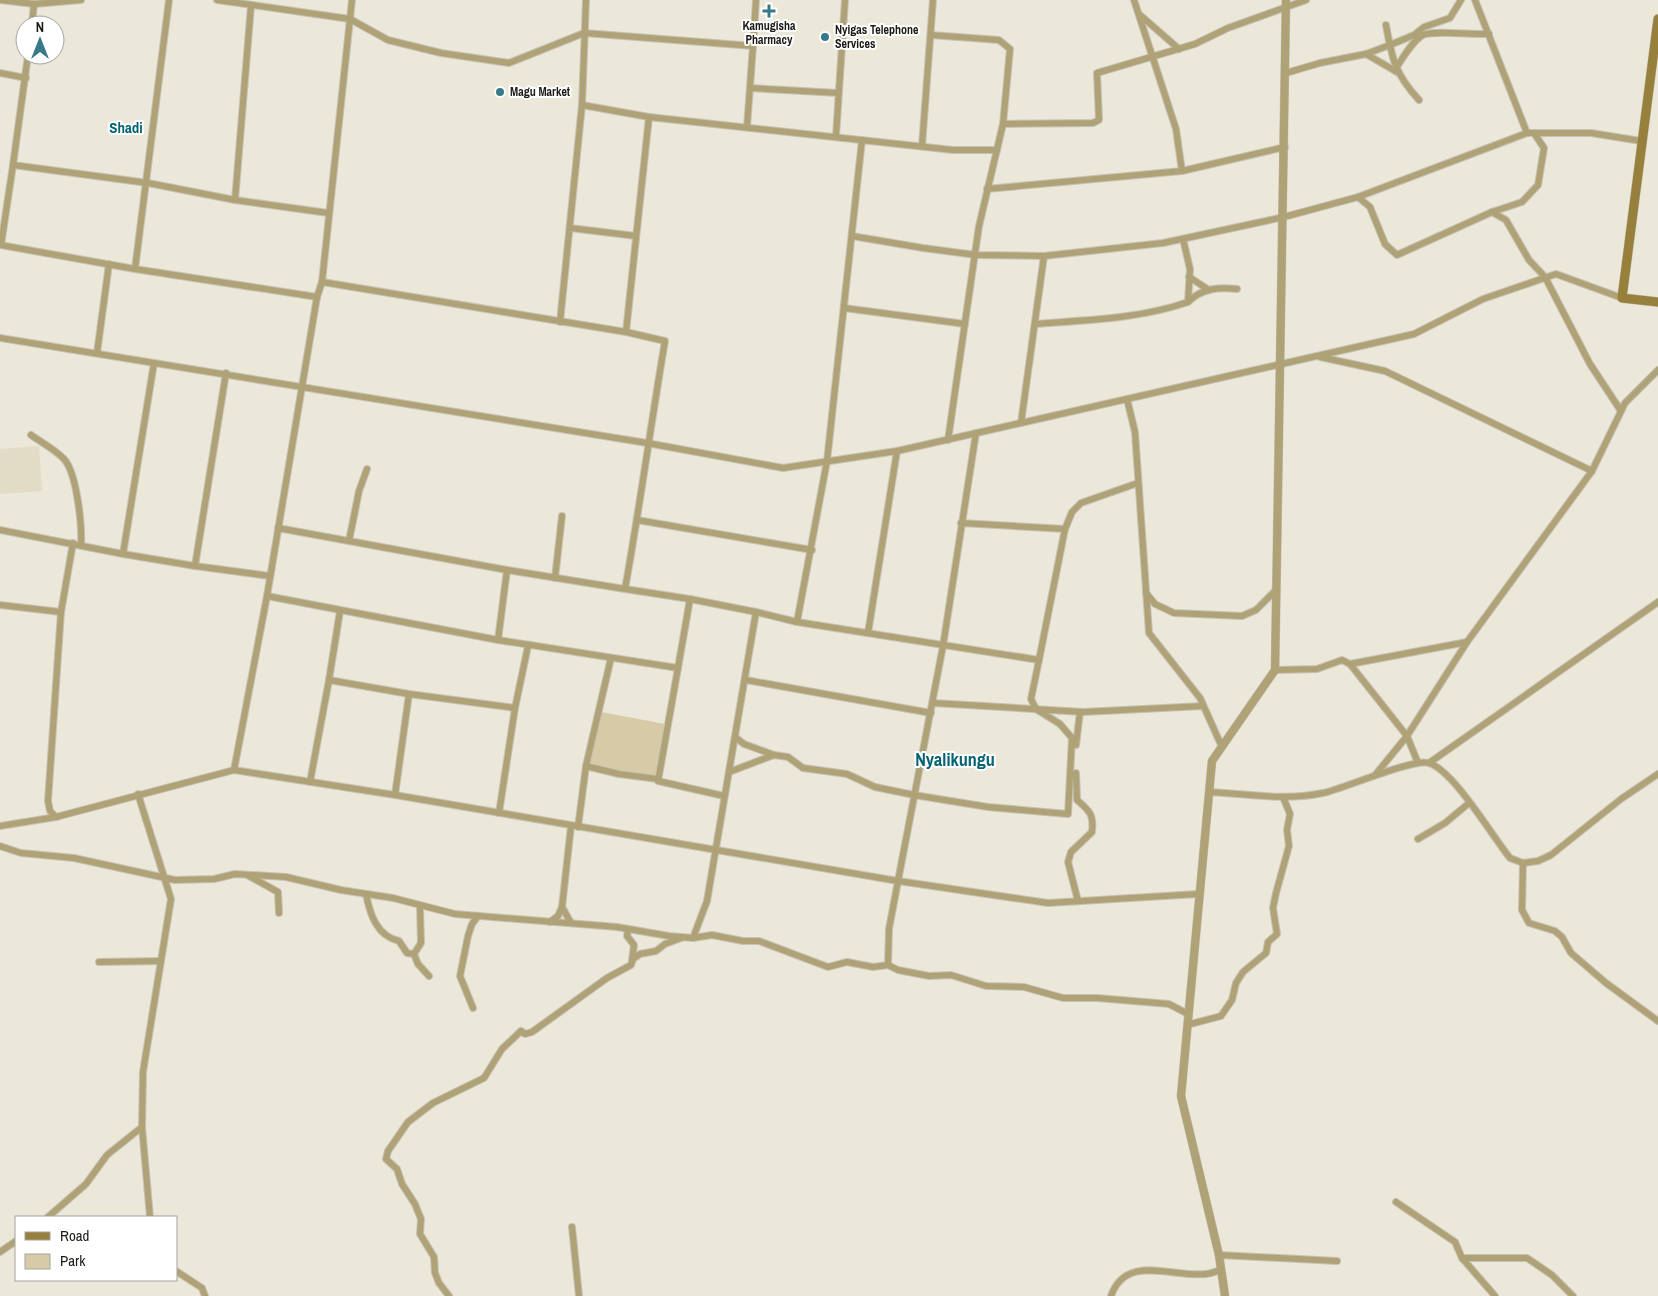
<svg xmlns="http://www.w3.org/2000/svg" width="1658" height="1296" font-family="'Archivo Narrow',sans-serif">
	<rect width="100%" height="100%" fill="#ebe7d9"/>
	<polygon fill="#e2dbc6" points="39,446 42,491 0,494 0,449"/>
	<polygon fill="#d6cba6" points="601,712 665,724 658,779 590,765"/>
	<g fill="none" stroke-linecap="round" stroke-linejoin="round">
		<g stroke="#c6c2b6" stroke-width="8">
			<g id="minor">
				<polyline points="0,0 34,4 81,0"/>
				<polyline points="217,0 350,19 388,40 441,53 509,63 584,33 753,46 756,0"/>
				<polyline points="352,0 322,282 317,297 267,596 234,770 395,795 898,881 943,646 976,433"/>
				<polyline points="586,0 582,105 649,117 953,150 997,150"/>
				<polyline points="1134,0 1176,129 1182,171"/>
				<polyline points="1475,0 1527,133"/>
				<polyline points="1140,15 1179,49"/>
				<polyline points="32,25 34,4"/>
				<path d="M 1386,25 C 1392,59 1395,74 1419,100"/>
				<polyline points="931,35 999,40 1010,49 1003,124 979,226 948,440"/>
				<polyline points="1366,54 1397,72"/>
				<polyline points="28,55 13,165 148,183 235,200 328,213"/>
				<path d="M 1396,68 C 1403,58 1412,41 1423,35 C 1433,30 1474,35 1489,34"/>
				<polyline points="0,73 26,78"/>
				<polyline points="1286,73 1320,63 1366,54 1390,45 1414,35 1424,27 1450,18 1461,0"/>
				<polyline points="750,88 838,93"/>
				<polyline points="1003,124 1093,123 1099,120 1097,73 1195,44 1228,28 1306,0"/>
				<polyline points="747,127 753,46"/>
				<polyline points="836,136 845,0"/>
				<polyline points="922,146 933,0"/>
				<polyline points="987,189 1182,171 1285,147"/>
				<polyline points="1358,197 1370,207 1385,244 1397,255 1492,212 1522,202 1538,185 1544,148 1534,133"/>
				<polyline points="235,200 251,6"/>
				<polyline points="1492,212 1506,220 1529,260 1545,277 1590,364 1621,411"/>
				<polyline points="570,228 636,236"/>
				<polyline points="852,236 923,248 976,255 1044,256 1163,243 1284,217 1358,197 1527,133 1591,133 1641,141"/>
				<polyline points="0,245 135,269 317,297"/>
				<polyline points="1,245 13,165"/>
				<polyline points="135,269 169,0"/>
				<polyline points="1189,277 1209,290"/>
				<path d="M 1188,302 C 1202,288 1219,287 1237,289"/>
				<polyline points="844,308 965,324"/>
				<polyline points="560,322 582,105"/>
				<path d="M 1035,324 C 1085,320 1140,319 1188,302 L 1190,269 L 1183,239"/>
				<polyline points="626,332 649,117"/>
				<polyline points="0,338 647,443 783,468 897,451 1414,334 1483,299 1556,274 1622,298"/>
				<polyline points="97,353 109,264"/>
				<polyline points="1320,357 1385,371 1592,471"/>
				<polyline points="154,363 123,554 195,566"/>
				<polyline points="226,373 195,566 270,576"/>
				<polyline points="1127,399 1135,432 1149,633 1200,698 1222,747"/>
				<polyline points="1021,423 1044,256"/>
				<path d="M 31,435 C 41,442 54,449 63,458 C 77,471 82,526 81,545"/>
				<polyline points="637,520 812,550"/>
				<polyline points="961,523 1065,529"/>
				<path d="M 278,528 L 507,570 L 625,589 C 640,506 651,423 665,341 L 626,332 L 322,282"/>
				<polyline points="0,530 123,554"/>
				<polyline points="349,541 359,491 367,469"/>
				<polyline points="555,578 562,516"/>
				<polyline points="625,589 690,599"/>
				<polyline points="1146,593 1155,604 1174,613 1242,616 1256,610 1276,590"/>
				<polyline points="267,596 498,640 507,570"/>
				<polyline points="0,605 61,612 73,543"/>
				<polyline points="61,612 48,801 50,811 56,817 234,770"/>
				<polyline points="797,622 827,461 862,140"/>
				<polyline points="868,633 897,451"/>
				<polyline points="498,640 678,668 690,599 756,612"/>
				<polyline points="1350,664 1467,642"/>
				<polyline points="678,668 658,781 724,796"/>
				<polyline points="1275,670 1317,669 1342,660 1350,664 1407,736 1418,763"/>
				<polyline points="329,680 340,611"/>
				<polyline points="746,680 931,713"/>
				<polyline points="933,703 1083,712 1203,706"/>
				<polyline points="735,737 744,744 774,755"/>
				<polyline points="1076,745 1080,712"/>
				<polyline points="1429,763 1658,602"/>
				<polyline points="586,766 619,774 658,779"/>
				<polyline points="729,772 774,755 788,757 803,768 847,774 875,787 914,795 988,807 1068,814 1072,738 1060,724 1036,709 1031,699 1039,660"/>
				<path d="M 1076,773 L 1077,800 C 1090,811 1094,815 1092,832 L 1071,852 L 1068,862 L 1078,901"/>
				<polyline points="1376,774 1407,736 1467,642 1592,471 1625,403 1658,370"/>
				<polyline points="310,782 329,680 409,694 515,708"/>
				<path d="M 1209,792 C 1246,794 1286,801 1323,793 C 1343,789 1413,758 1429,763 C 1454,771 1492,836 1510,858 L 1523,863 L 1538,861 L 1551,855 L 1621,799 L 1658,774"/>
				<polyline points="138,794 171,899 143,1072 142,1127 150,1217"/>
				<polyline points="395,795 409,694"/>
				<polyline points="499,813 515,708 528,646"/>
				<polyline points="0,826 56,817"/>
				<polyline points="578,827 586,766 611,658"/>
				<polyline points="1418,839 1445,823 1469,803"/>
				<polyline points="0,846 21,853 74,858 175,880 214,879 235,874 286,877 341,890 393,898 455,914 617,927 669,936 693,938 712,935 743,941 759,941 828,967 847,962 873,967 888,965 898,970 929,976 951,975 986,986 1024,987 1063,998 1097,998 1169,1004 1188,1014"/>
				<polyline points="1523,863 1522,910 1529,923 1555,931 1562,937 1571,953 1606,983 1658,1021"/>
				<polyline points="249,876 278,892 279,913"/>
				<path d="M 366,894 C 370,915 377,936 399,941 L 407,953 L 414,954"/>
				<polyline points="420,907 421,943 414,954 418,964 429,976"/>
				<polyline points="562,907 571,923"/>
				<polyline points="550,922 558,916 562,907 571,826"/>
				<polyline points="628,930 627,936 634,945 632,961"/>
				<polyline points="693,938 707,901 756,612 797,622 1039,660 1065,529 1072,512 1081,503 1138,483"/>
				<polyline points="99,962 161,961"/>
				<polyline points="888,965 889,929 898,881 1048,903 1198,894"/>
				<polyline points="473,1008 460,976 468,936 472,924 478,916"/>
				<polyline points="1187,1025 1221,1016 1232,1000 1236,983 1243,972 1266,953 1268,942 1277,934 1273,908 1276,893 1289,846 1287,830 1290,814 1283,797"/>
				<polyline points="1396,1202 1455,1242 1462,1258 1495,1296"/>
				<polyline points="48,1217 86,1184 107,1155 142,1127"/>
				<polyline points="572,1227 579,1296"/>
				<polyline points="0,1252 16,1241"/>
				<polyline points="1219,1255 1337,1261"/>
				<polyline points="1462,1258 1527,1258 1552,1275 1573,1296"/>
				<polyline points="176,1271 202,1288 205,1296"/>
				<polyline points="449,1296 439,1283 435,1273 434,1257 420,1234 421,1219 415,1204 402,1184 397,1169 386,1159 388,1151 408,1122 433,1103 484,1078 502,1049 521,1031 525,1034 532,1032 607,978 631,965 633,959 640,954 656,951 665,944 681,938"/>
				<path d="M 1111,1296 C 1126,1253 1173,1278 1206,1274 C 1211,1274 1216,1271 1221,1270"/>
			</g>
		</g>
		<g stroke="#c6c2b6" stroke-width="9">
			<polyline id="tertiary" points="1225,1296 1219,1255 1181,1096 1212,761 1275,670 1286,0"/>
		</g>
		<g stroke="#c6c2b6" stroke-width="10">
			<polyline id="secondary" points="1658,19 1622,298 1658,302"/>
		</g>
		<use href="#minor" stroke="#b0a277" stroke-width="6"/>
		<use href="#tertiary" stroke="#b0a277" stroke-width="8"/>
		<use href="#secondary" stroke="#96803b" stroke-width="9"/>
	</g>
	<g fill="#367989" stroke="#fff" stroke-width="2">
		<path d="M766.5 3.5h5v5h5v5h-5v5h-5v-5h-5v-5h5z"/>
		<circle cx="825" cy="37" r="5"/>
		<circle cx="500" cy="92" r="5"/>
	</g>
	<g text-anchor="middle" dominant-baseline="central" stroke-width="4" stroke-linejoin="round" paint-order="stroke">
		<g font-size="12" font-weight="bold" fill="#1c1a15" stroke="#fff" text-anchor="start">
			<text x="769" y="26" text-anchor="middle">Kamugisha<tspan x="769" dy="14">Pharmacy</tspan></text>
			<text x="835" y="30">Nyigas Telephone<tspan x="835" dy="14">Services</tspan></text>
			<text x="510" y="92">Magu Market</text>
		</g>
		<g font-size="15" font-weight="bold" fill="#066374" stroke="#fff">
			<text x="126" y="127">Shadi</text>
		</g>
		<g font-size="18" font-weight="bold" fill="#066374" stroke="#fff">
			<text x="955" y="759">Nyalikungu</text>
		</g>
	</g>
	<rect x="15" y="1216" width="162" height="65" fill="#ffffff" stroke="#a4a3a1"/>
	<rect x="25" y="1232" width="25" height="8" fill="#96803b" stroke="#a4a3a1"/>
	<text x="60" y="1241" font-size="15" fill="#1c1a15">Road</text>
	<rect x="25" y="1254" width="25" height="15" fill="#d6cba6" stroke="#a4a3a1"/>
	<text x="60" y="1266" font-size="15" fill="#1c1a15">Park</text>
	<g transform="translate(40 40)"><circle r="24" fill="#ffffff" stroke="#a4a3a1"/>
	<path d="M0-4L9 19L0 12L-9 19Z" fill="#367989"/>
	<text y="-8" font-size="14" font-weight="bold" text-anchor="middle" fill="#1c1a15">N</text>
	</g>
</svg>
